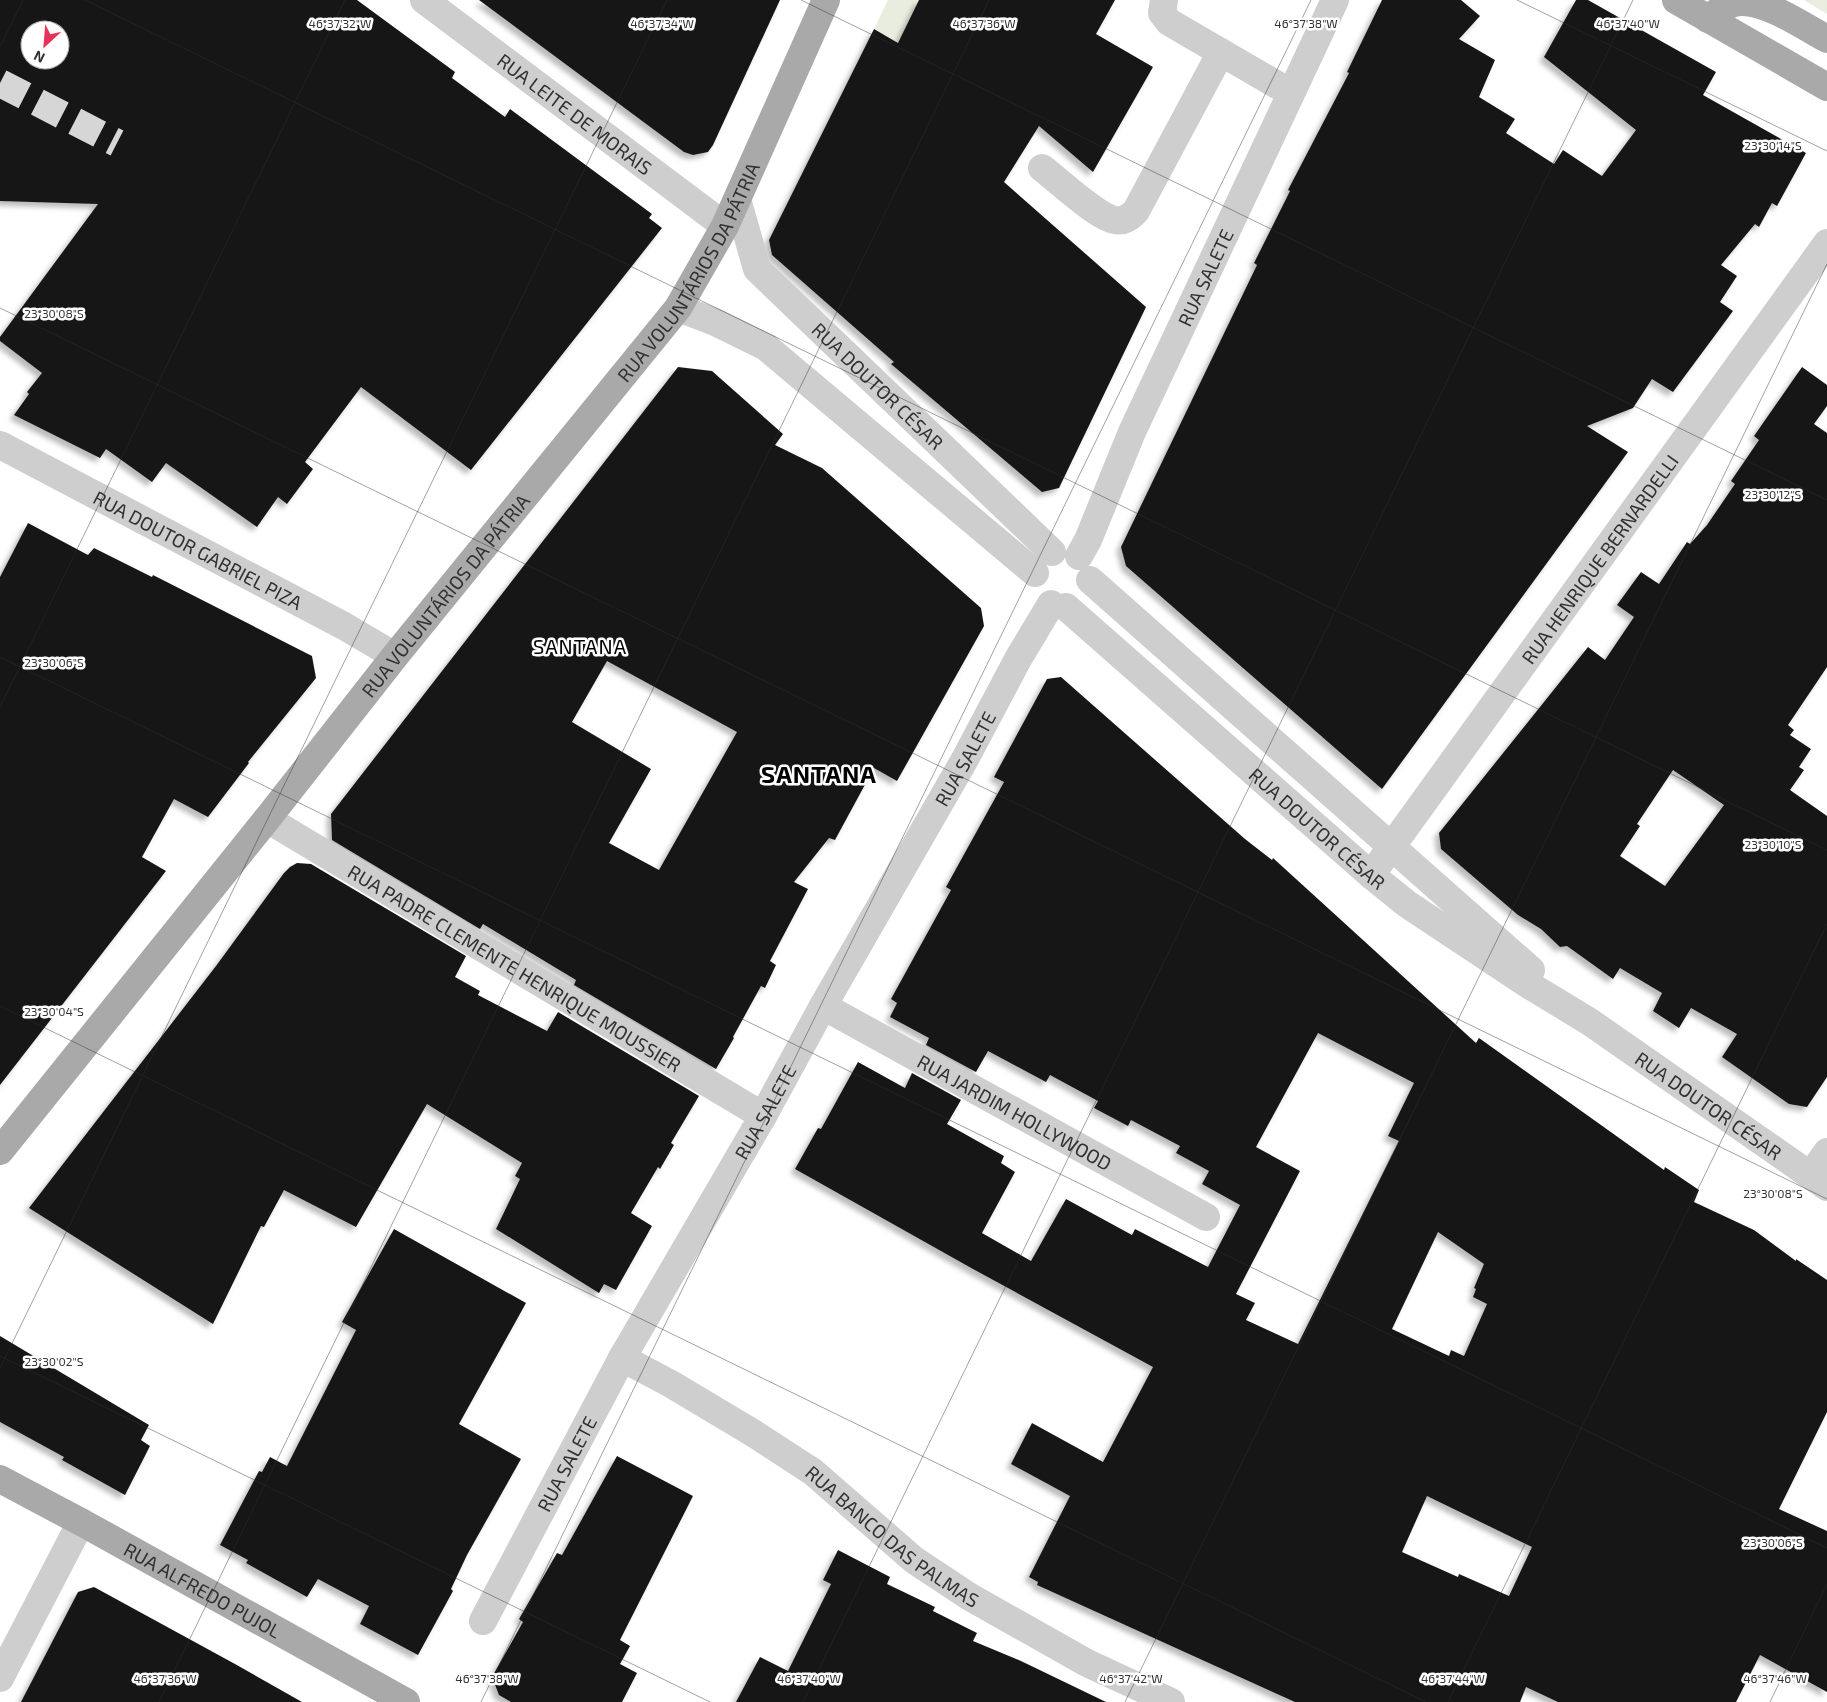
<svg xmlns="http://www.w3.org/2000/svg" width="1827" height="1702" font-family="'Exo 2',sans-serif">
	<defs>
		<filter id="shadow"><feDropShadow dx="-4.5" dy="4.5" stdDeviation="2.5" flood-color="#0004"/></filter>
	</defs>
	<rect width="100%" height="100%" fill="#fff"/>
	<g fill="#e9eddf">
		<polygon points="888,0 919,0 898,43 874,29"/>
		<polygon points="1804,0 1827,0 1827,14"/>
	</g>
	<g fill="#181818" fill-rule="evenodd" filter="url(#shadow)">
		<path d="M 0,0 L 357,0 L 455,72 L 452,78 L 505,117 L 510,109 L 652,214 L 649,218 L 662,228 L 471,470 L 361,387 L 305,462 L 313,469 L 287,504 L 278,497 L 257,527 L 166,463 L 152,482 L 106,449 L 100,458 L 14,415 L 29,394 L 27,392 L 42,373 L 0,341 L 0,337 L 98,204 L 0,201 ZM 30,30 L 60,30 L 60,60 L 30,60 Z"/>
		<polygon points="479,0 780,0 713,145 708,152 693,155 684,152"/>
		<polygon points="919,0 1115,0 1096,34 1153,67 1093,172 1039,126 1004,182 1146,307 1059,488 1042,492 891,364 894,362 772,255 769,240 874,29 898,43"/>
		<polygon points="1382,0 1461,0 1480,16 1459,39 1495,60 1479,97 1515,119 1506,133 1554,164 1563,150 1602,176 1636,130 1544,57 1576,0 1588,0 1716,72 1703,95 1806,153 1777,206 1772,203 1759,227 1755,224 1721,265 1737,276 1720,302 1733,311 1673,392 1652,379 1633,408 1587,426 1628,452 1382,789 1126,566 1121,547 1257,265 1254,263 1290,191 1288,190 1349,73 1347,72"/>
		<path d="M 678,367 L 712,371 L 783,434 L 775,445 L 822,468 L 981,608 L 984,626 L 897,781 L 874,768 L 835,840 L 829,838 L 794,882 L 808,889 L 770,961 L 776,965 L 765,988 L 761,986 L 733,1037 L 734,1038 L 716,1069 L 574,985 L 576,980 L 483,924 L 480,929 L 332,840 L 331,814 ZM 607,661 L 737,732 L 659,870 L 609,843 L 651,769 L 572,722 Z"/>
		<path d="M 1802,367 L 1827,385 L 1827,406 L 1814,424 L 1827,433 L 1827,667 L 1788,725 L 1794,730 L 1790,735 L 1811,749 L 1799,767 L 1804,770 L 1790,790 L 1827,816 L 1827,1077 L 1807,1107 L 1789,1104 L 1722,1057 L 1737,1034 L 1691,1008 L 1679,1028 L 1653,1011 L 1662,993 L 1620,968 L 1613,979 L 1567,946 L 1560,947 L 1541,929 L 1518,915 L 1441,849 L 1439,833 L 1588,647 L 1605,660 L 1634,617 L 1617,605 L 1641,572 L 1659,584 L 1687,542 L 1690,544 L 1707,525 L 1735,484 L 1731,481 L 1759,440 L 1754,436 ZM 1673,770 L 1724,805 L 1665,886 L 1620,856 L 1640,826 L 1637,824 Z"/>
		<polygon points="28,523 88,555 94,548 152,577 153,575 312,656 316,678 248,762 249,763 208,817 174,799 142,857 166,871 0,1085 0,577"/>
		<path d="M 1061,677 L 1245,839 L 1272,860 L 1273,858 L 1476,1043 L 1479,1038 L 1664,1170 L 1665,1167 L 1699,1190 L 1694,1202 L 1754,1230 L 1796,1261 L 1796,1259 L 1827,1280 L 1827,1412 L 1779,1509 L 1827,1531 L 1827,1692 L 1760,1655 L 1736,1702 L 1558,1702 L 1526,1687 L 1520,1702 L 1295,1702 L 1037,1585 L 1038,1582 L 1029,1577 L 1070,1496 L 1011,1464 L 1032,1423 L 1103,1462 L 1153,1367 L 973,1269 L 795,1169 L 818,1128 L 821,1129 L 858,1062 L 905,1088 L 912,1073 L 961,1100 L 947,1124 L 1004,1156 L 1001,1163 L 1015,1172 L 982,1233 L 1031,1261 L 1066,1199 L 1132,1235 L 1135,1229 L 1208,1267 L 1240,1205 L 1202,1184 L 1209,1171 L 1176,1153 L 1180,1146 L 1131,1120 L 1128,1126 L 1094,1108 L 1098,1101 L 1050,1075 L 1046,1082 L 988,1051 L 976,1072 L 926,1045 L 929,1038 L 890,1017 L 897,1003 L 891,999 L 951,890 L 946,887 L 1004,782 L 994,777 L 1047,679 ZM 1318,1033 L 1414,1083 L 1388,1136 L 1399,1141 L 1298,1344 L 1246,1320 L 1255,1303 L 1236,1294 L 1300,1171 L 1256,1147 ZM 1438,1232 L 1484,1264 L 1474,1288 L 1476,1289 L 1473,1297 L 1487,1304 L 1464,1356 L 1451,1350 L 1449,1356 L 1392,1329 ZM 1427,1496 L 1532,1547 L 1509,1596 L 1459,1574 L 1458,1577 L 1402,1552 Z"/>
		<polygon points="297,863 311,864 466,956 455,977 480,991 478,995 547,1031 558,1012 699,1096 671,1143 674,1145 660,1169 658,1167 631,1213 652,1226 616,1290 604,1284 599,1293 496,1229 520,1179 515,1176 522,1163 427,1104 356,1227 284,1190 264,1227 261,1226 213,1324 29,1208 216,966 284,873 290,867"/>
		<polygon points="394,1229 526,1303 459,1424 521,1459 467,1555 451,1589 453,1591 418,1655 360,1624 369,1606 318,1579 307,1597 246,1563 248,1560 220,1545 259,1471 262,1472 270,1457 287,1466 356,1330 342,1322"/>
		<polygon points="0,1336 149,1425 141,1440 150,1446 125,1495 62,1460 64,1457 0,1422"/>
		<polygon points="617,1456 693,1496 620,1640 630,1646 620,1664 637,1673 622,1702 511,1702 499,1695 492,1677 523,1622 519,1619 557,1553 562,1555"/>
		<polygon points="838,1550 890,1577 887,1584 935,1607 933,1611 977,1633 973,1641 1021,1661 1106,1702 736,1702 760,1657 788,1671 831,1584 823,1580"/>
		<polygon points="94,1587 235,1664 302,1702 21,1702 78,1592"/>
	</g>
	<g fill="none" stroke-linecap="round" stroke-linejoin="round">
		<polyline stroke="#d6d6d6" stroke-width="28" stroke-dasharray="28 14" stroke-linecap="butt" points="0,83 117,143"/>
		<g stroke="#cecece" stroke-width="28">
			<path id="s1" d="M 424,0 L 725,226"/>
			<polyline points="1164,0 1162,13 1169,22 1291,93"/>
			<path d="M 1042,168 C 1058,180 1097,217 1115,220 C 1124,222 1130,217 1136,211 L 1221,52"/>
			<path id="s2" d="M 737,199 L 757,269 L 1052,552"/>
			<polyline points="678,308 715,322 766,347 1035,573"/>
			<path id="s3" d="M 0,445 L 344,626 L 395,656"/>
			<path id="s4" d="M 1079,556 L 1088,540 L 1132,432 L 1335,0"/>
			<polyline points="1090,580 1531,970"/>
			<path id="s5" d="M 1066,607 L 1371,875 L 1407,904 L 1529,985 L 1590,1022 L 1827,1187"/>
			<path id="s6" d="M 267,819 L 763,1116"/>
			<path id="s7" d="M 1371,875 L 1827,243"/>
			<path id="s8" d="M 823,1006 L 1206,1217"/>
			<polyline points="1811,1175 1827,1152"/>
			<path id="s9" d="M 622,1358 L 671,1384 L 753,1433 L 813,1472 L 914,1560 L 970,1597 L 1087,1663 L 1171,1702"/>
			<path id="s10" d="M 483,1621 L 622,1358 L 763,1116 L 823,1006 L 965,759 L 1018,659 L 1051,604"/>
			<polyline points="0,1678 81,1522"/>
		</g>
		<g stroke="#a9a9a9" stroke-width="28">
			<polyline points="1676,0 1827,87"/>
			<path d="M 1708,19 C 1718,11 1729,2 1742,2 C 1769,2 1803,26 1827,39"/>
			<path id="s11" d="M 0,1151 L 267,819 L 395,656 L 678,308 L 725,226 L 826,0"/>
			<path id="s12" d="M 0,1479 L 81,1522 L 406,1702"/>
		</g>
	</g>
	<path fill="none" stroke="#313131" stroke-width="1" stroke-opacity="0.45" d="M 85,0 L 1827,850M 801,0 L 1827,500M 1517,0 L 1827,151M 0,47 L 23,0M 0,308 L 1827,1199M 0,657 L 1827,1548M 0,707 L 345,0M 0,1006 L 1426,1702M 0,1356 L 710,1702M 0,1368 L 667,0M 159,1702 L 989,0M 481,1702 L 1311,0M 803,1702 L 1633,0M 1125,1702 L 1827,264M 1448,1702 L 1827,924M 1770,1702 L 1827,1584"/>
	<g text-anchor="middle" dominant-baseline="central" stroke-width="5" stroke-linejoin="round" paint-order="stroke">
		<g font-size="19" fill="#313131" stroke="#fff">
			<text stroke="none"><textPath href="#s1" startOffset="189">RUA LEITE DE MORAIS</textPath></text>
			<text stroke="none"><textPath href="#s11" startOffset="1118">RUA VOLUNTÁRIOS DA PÁTRIA</textPath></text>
			<text stroke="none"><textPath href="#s4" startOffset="306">RUA SALETE</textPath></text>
			<text stroke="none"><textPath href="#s2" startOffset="241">RUA DOUTOR CÉSAR</textPath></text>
			<text stroke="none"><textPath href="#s3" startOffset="224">RUA DOUTOR GABRIEL PIZA</textPath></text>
			<text stroke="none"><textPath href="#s7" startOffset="390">RUA HENRIQUE BERNARDELLI</textPath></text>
			<text stroke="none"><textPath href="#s11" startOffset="712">RUA VOLUNTÁRIOS DA PÁTRIA</textPath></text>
			<text stroke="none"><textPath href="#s10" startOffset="988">RUA SALETE</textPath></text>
			<text stroke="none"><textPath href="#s5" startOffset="335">RUA DOUTOR CÉSAR</textPath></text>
			<text stroke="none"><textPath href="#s6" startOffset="289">RUA PADRE CLEMENTE HENRIQUE MOUSSIER</textPath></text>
			<text stroke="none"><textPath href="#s5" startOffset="815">RUA DOUTOR CÉSAR</textPath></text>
			<text stroke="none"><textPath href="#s10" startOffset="582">RUA SALETE</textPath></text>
			<text stroke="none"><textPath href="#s8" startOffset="219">RUA JARDIM HOLLYWOOD</textPath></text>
			<text stroke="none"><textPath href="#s10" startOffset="178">RUA SALETE</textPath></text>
			<text stroke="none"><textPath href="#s9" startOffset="325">RUA BANCO DAS PALMAS</textPath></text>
			<text stroke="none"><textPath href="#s12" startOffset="231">RUA ALFREDO PUJOL</textPath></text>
		</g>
		<g font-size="20" letter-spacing="1" fill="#000" stroke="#fff">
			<text x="580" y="646">SANTANA</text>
		</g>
		<g font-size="24" font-weight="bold" letter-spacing="1" fill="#000" stroke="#fff">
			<text x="819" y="773">SANTANA</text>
		</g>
	</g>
	<g font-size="12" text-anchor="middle" fill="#313131" stroke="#fff" stroke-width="5" stroke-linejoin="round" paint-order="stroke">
		<text x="1306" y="28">46°37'38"W</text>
		<text x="340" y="28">46°37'32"W</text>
		<text x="662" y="28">46°37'34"W</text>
		<text x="984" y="28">46°37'36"W</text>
		<text x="1628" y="28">46°37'40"W</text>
		<text x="1773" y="150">23°30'14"S</text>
		<text x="54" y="318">23°30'08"S</text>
		<text x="1773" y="499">23°30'12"S</text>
		<text x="54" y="667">23°30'06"S</text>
		<text x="1773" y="849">23°30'10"S</text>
		<text x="54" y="1016">23°30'04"S</text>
		<text x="1773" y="1198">23°30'08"S</text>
		<text x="54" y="1366">23°30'02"S</text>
		<text x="1773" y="1547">23°30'06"S</text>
		<text x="165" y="1683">46°37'36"W</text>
		<text x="487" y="1683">46°37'38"W</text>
		<text x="809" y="1683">46°37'40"W</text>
		<text x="1131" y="1683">46°37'42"W</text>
		<text x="1453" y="1683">46°37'44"W</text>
		<text x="1775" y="1683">46°37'46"W</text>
	</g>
	<g transform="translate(45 45) rotate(206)"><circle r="24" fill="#ffffff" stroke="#adadad"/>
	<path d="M0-4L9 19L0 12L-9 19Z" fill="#e8325c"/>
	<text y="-8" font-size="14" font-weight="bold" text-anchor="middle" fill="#313131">N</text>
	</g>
</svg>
